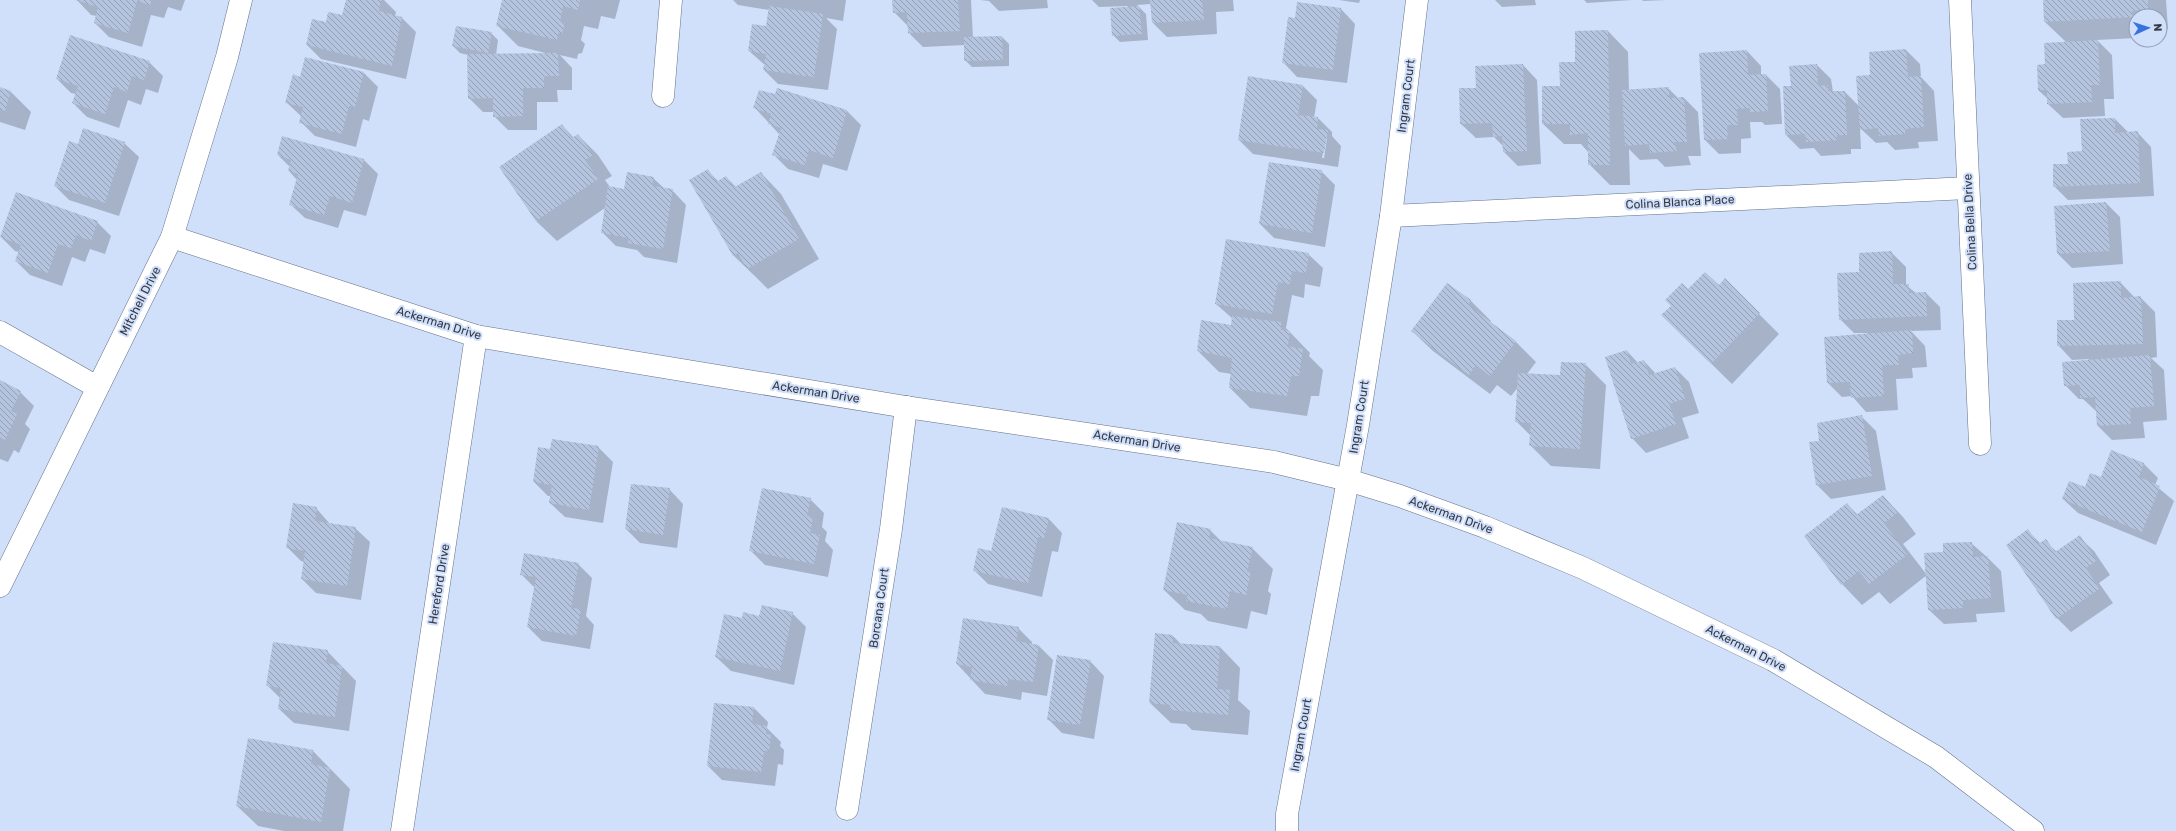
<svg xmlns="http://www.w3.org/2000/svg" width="2176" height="831" font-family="Rubik,sans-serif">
	<defs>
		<pattern id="building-back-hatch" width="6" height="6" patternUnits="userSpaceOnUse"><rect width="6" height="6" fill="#b5c4de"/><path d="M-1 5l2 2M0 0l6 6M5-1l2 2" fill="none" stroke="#94a0b6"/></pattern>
	</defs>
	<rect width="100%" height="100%" fill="#d0dffa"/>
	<g fill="#0003" fill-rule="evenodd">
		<polygon points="77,0 185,0 181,11 168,7 164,18 151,15 142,47 109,37 95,23 97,16 91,15"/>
		<polygon points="347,0 384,0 396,12 395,16 402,18 416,32 406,79 321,59 307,45 327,23 343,17"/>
		<polygon points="503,0 620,0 615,19 601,16 598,29 584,26 581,40 585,44 582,53 578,54 577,59 560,55 572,68 572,90 557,90 558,102 537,102 537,130 508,130 494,116 494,112 483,112 469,98 468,55 460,53 453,46 491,33 498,40 496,55 549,54 518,46 497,25"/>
		<polygon points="733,0 846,0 843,21 826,18 837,29 828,90 778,84 764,70 765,65 749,51 767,27 769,10 738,5"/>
		<polygon points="893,0 971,0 973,38 1002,37 1009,44 1009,66 972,67 965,60 965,45 923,47 909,33 909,27 894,12"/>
		<polygon points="980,0 1047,0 1048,8 999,11 989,1"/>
		<polygon points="1092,0 1233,0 1234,11 1216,12 1217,34 1167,37 1153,23 1151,4 1137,5 1146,14 1148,40 1120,42 1113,35 1128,6 1099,7"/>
		<polygon points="1339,0 1360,0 1359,3"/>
		<polygon points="1495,0 1535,0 1536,5 1502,7"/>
		<polygon points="1584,0 1632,0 1587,3"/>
		<polygon points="1642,0 1667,0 1643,1"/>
		<polygon points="2055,0 2166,0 2168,29 2160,30 2160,16 2136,16 2136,38 2097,40 2112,55 2114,99 2104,99 2105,116 2063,118 2048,104 2048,99 2038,90 2046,65 2066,42 2045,22"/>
		<polygon points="1298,3 1341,9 1355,24 1347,83 1297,77 1283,62 1296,19"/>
		<polygon points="1608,31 1628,52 1629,90 1668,88 1679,99 1684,98 1698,112 1701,156 1688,156 1691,165 1665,167 1657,159 1640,160 1629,149 1630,185 1610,185 1589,164 1589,153 1581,144 1564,144 1543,124 1561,87 1576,63"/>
		<polygon points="1906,50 1920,64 1921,77 1934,91 1938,141 1918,142 1919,148 1895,150 1887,142 1876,143 1860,128 1861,149 1851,149 1851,154 1821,156 1814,148 1800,149 1786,135 1792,87 1817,65 1831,79 1833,92 1845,92 1859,106 1871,76"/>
		<polygon points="1747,51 1761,66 1761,75 1766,75 1780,89 1782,124 1765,125 1762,122 1750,122 1751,138 1741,139 1741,153 1719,154 1705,140 1700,54"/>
		<polygon points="149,62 163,76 158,93 146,89 141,105 128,100 119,128 87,117 73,103 76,94 71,93 57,79"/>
		<polygon points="1523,65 1537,80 1541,164 1518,166 1504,152 1503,146 1494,137 1476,138 1461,124 1477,89"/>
		<polygon points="364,73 378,87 369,121 363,119 356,147 315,136 301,122 302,117 286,102 301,78"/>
		<path d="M 1303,86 L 1317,100 L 1314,118 L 1318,118 L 1332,132 L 1332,136 L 1341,146 L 1338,167 L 1253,154 L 1239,140 ZM 1326,137 L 1327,138 L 1324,158 L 1322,158 Z"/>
		<polygon points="0,88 10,91 31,112 25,130 0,122"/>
		<polygon points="755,108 847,111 861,125 847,171 823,164 819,178 788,169 774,155 780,135"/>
		<polygon points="2115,119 2129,133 2137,132 2151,147 2154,196 2068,200 2054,186 2069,164"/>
		<polygon points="562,125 574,138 578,135 598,155 612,176 605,180 610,187 625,190 653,178 665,189 672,190 686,205 677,263 644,257 637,250 616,246 602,232 605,208 557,241 536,221 501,168"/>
		<polygon points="283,137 364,160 378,174 366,216 344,210 338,228 305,218 290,204 297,180 289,171 290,167 278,155"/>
		<polygon points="124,143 139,157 119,216 69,200 55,186"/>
		<polygon points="708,171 719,182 726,177 736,187 761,173 781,194 819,259 768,289 734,256 691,180"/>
		<polygon points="1321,171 1335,185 1325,247 1274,238 1260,224"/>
		<polygon points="2106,203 2120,217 2123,264 2072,268 2058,254"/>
		<polygon points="97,222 111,236 105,254 90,249 85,262 72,257 62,286 30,275 16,261 19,252 15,251 1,237"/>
		<polygon points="1891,252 1906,267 1906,285 1917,294 1926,293 1940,307 1941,330 1911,331 1925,346 1927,367 1912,368 1913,378 1896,379 1898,410 1866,412 1852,396 1842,397 1828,383 1825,338 1867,335 1867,333 1854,333 1840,319 1860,273"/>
		<polygon points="1308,254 1323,268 1320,287 1305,284 1304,298 1292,295 1286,328 1310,353 1309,356 1323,370 1319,396 1311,396 1307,416 1250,408 1230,388 1232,374 1219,372 1198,351 1232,326 1233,319 1216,304"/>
		<polygon points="1725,280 1779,334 1732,384 1683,336 1688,291 1719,286"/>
		<polygon points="2120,282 2135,298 2141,298 2155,312 2157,357 2151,358 2164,370 2167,420 2143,422 2145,438 2112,440 2098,426 2097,412 2083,399 2079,399 2065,385 2089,359 2072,360 2058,345 2075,321"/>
		<polygon points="1448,284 1471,301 1491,321 1490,323 1516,342 1536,362 1527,374 1561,377 1585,364 1606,385 1600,469 1551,466 1530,445 1531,436 1516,421 1519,386 1511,396 1497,385 1490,394 1433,351 1412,331"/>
		<polygon points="1627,351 1638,363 1644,361 1656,374 1675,368 1689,382 1699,413 1682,418 1689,438 1646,453 1632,438"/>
		<polygon points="0,382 20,392 34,406 25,424 30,429 19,453 14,450 8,462 0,459"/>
		<polygon points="1862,417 1876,431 1886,490 1831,499 1817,485"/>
		<polygon points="598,447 613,462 603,523 565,517 550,503 551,496 548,496 534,482 551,450"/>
		<polygon points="2112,451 2144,464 2158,478 2155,485 2174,501 2156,545 2078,513 2063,499 2101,478"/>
		<polygon points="669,489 683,504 677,548 640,543 626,529"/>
		<polygon points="1883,496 1903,517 1916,534 1903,544 1927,575 1971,543 1987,557 2001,571 2005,612 1976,614 1977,622 1944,624 1929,610 1927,575 1890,604 1879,592 1862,605 1842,584 1847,504 1858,515"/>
		<polygon points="810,499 824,513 822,527 827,532 825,541 833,550 828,577 765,565 750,550"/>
		<polygon points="316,508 330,524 355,528 370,542 361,600 316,593 302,579 305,562 301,561 287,547"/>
		<polygon points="1048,518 1062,533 1058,552 1052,551 1042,597 988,584 974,570 992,552"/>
		<polygon points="1210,530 1222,542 1252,548 1273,569 1268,591 1271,594 1267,615 1251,611 1247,629 1208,621 1201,614 1185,610 1164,590"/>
		<polygon points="2028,531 2041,544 2045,541 2057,552 2079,537 2094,551 2110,575 2099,583 2113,603 2071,632 2057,618"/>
		<polygon points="578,564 592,578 586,616 594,625 590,649 542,641 528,627 535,588 521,574"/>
		<polygon points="792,613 806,627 794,685 731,671 716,657 743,620"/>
		<polygon points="1018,628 1032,642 1032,645 1039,646 1053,660 1047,696 1022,692 1021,700 985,694 957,664"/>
		<polygon points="1173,636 1182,645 1220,647 1240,668 1238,700 1250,711 1248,735 1192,730 1186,724 1171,723 1150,703"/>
		<polygon points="327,651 356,681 349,731 294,723 279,709 281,699 267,685"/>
		<polygon points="1090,661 1104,676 1094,739 1062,733 1048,719"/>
		<polygon points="754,708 768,722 767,728 781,742 780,746 784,750 783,765 778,764 775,786 722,780 708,766"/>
		<polygon points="313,751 350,789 343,831 284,831 258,826 237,806"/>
	</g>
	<g fill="url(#building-back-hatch)">
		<polygon points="75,0 152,0 150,5 137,1 128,33 94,23 98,7"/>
		<polygon points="346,0 381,0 379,11 402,17 392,66 306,45 312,19 326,22 328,12 342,15"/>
		<polygon points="502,0 580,0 578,10 563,6 560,21 565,23 562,33 558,33 557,40 496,26"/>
		<polygon points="892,0 958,0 960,31 908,33 907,12 893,13"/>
		<polygon points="1150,0 1202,0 1204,20 1152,23"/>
		<polygon points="2043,0 2148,0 2148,9 2132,11 2133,17 2044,22"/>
		<polygon points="1297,2 1341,8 1333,70 1282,63 1288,17 1295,18"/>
		<polygon points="769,6 823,14 814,77 763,70 766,54 748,51 752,24 766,26"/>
		<polygon points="1139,6 1142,34 1112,36 1110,8"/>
		<polygon points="456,26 492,32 488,53 452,46"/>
		<polygon points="1608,30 1610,165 1588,165 1588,133 1570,135 1570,124 1542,124 1542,86 1560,86 1559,62 1575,62 1575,31"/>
		<polygon points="70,35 150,61 144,80 132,76 127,92 114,87 105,114 72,103 78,86 56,79"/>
		<polygon points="1002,36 1003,60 964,61 964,37"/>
		<polygon points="2098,40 2100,85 2091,85 2092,102 2047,104 2047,90 2038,90 2037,65 2045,64 2044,43"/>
		<polygon points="1906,49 1908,77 1921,76 1924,127 1905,129 1905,134 1879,136 1878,128 1860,130 1856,76 1870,75 1869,52"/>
		<polygon points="1747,50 1748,75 1766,74 1768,111 1750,112 1750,108 1737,109 1738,125 1727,125 1728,139 1704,140 1699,53"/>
		<polygon points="558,53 559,76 544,76 544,88 523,88 523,116 493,117 493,98 468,99 467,54"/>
		<polygon points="305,57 364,72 355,107 349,106 342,134 299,123 303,107 285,103 293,74 300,77"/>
		<polygon points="1523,64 1527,151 1503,152 1502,136 1493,137 1492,123 1460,124 1459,88 1476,88 1475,66"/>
		<polygon points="1817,64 1818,86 1828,85 1828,91 1845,91 1847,135 1837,135 1837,140 1806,142 1805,134 1785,135 1783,86 1791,86 1789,66"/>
		<polygon points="1248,76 1303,85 1298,115 1318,117 1317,129 1328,130 1324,153 1238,140"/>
		<polygon points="0,87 11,91 5,111 0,109"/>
		<polygon points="1669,87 1669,98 1684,97 1687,142 1674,142 1677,151 1650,153 1649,144 1625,146 1622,90"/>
		<polygon points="777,88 847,110 833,158 809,150 805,165 772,155 781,128 768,124 771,114 753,108 759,90 775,94"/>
		<polygon points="2115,118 2115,133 2138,131 2140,183 2053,187 2053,164 2068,164 2067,152 2082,151 2080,119"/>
		<polygon points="562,124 572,138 578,134 593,155 585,160 598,179 536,221 499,167"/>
		<polygon points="83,128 125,142 105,203 54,186 69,141 78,144"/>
		<polygon points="282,136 364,159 352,203 330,196 324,215 289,205 298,174 288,171 291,160 277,155"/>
		<polygon points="1269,162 1322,170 1312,233 1259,224"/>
		<polygon points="708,169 716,182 726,176 733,188 761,172 799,239 747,269 738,253 733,256 689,180"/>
		<polygon points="627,172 654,177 652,186 673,189 663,249 628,243 629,238 601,233 608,186 624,189"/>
		<polygon points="16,192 98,221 91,241 76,235 71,248 58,244 48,273 15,261 21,245 0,237"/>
		<polygon points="2106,202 2110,251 2057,254 2054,206"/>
		<polygon points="1226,239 1309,253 1306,273 1292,271 1290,284 1278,282 1272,314 1215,304"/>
		<polygon points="1892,251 1893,284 1909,284 1909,293 1926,292 1927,316 1839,320 1837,273 1859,272 1859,253"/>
		<polygon points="1705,272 1719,285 1725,278 1760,313 1711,364 1661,315 1671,306 1665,300 1682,283 1688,289"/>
		<polygon points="2121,281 2121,298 2141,296 2143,344 2057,346 2057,320 2074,320 2073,283"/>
		<polygon points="1447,283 1471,300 1468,305 1516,341 1490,376 1476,365 1469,375 1411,331"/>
		<polygon points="1232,316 1281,322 1281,330 1290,331 1288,346 1303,349 1299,376 1291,376 1287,396 1229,388 1232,358 1197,351 1201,320 1231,325"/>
		<polygon points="1912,330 1913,353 1898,355 1899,365 1882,365 1884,396 1851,398 1850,382 1827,383 1824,337"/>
		<polygon points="1627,350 1631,364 1644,360 1649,375 1675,367 1685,399 1669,404 1676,424 1631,439 1605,357"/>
		<polygon points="2150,355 2154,406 2130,408 2131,424 2097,426 2095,397 2080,398 2080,385 2064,386 2062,362"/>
		<polygon points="1561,362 1586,363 1580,449 1529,446 1531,423 1515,422 1518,373 1560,375"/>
		<polygon points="0,380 21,391 11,411 17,414 5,440 0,437"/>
		<polygon points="1862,415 1872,476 1816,485 1809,442 1819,441 1817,423"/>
		<polygon points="552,439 599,446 589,510 549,503 552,485 533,482 538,447 550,449"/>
		<polygon points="2111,450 2144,463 2139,477 2160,486 2142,532 2062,499 2069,481 2085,487 2090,473 2101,477"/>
		<polygon points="631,484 670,488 663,535 625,529"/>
		<polygon points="762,488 811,498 807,516 813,517 810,533 820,535 814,564 749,551"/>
		<polygon points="1883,495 1897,513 1884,523 1907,555 1869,584 1859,571 1841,585 1804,536 1847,503 1856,515"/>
		<polygon points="293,503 317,507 315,521 356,527 347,586 301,579 305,551 286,548"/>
		<polygon points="1002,507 1049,518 1044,538 1038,537 1028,583 973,571 978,548 991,551"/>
		<polygon points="1177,522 1211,529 1209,538 1253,547 1247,572 1251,572 1246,595 1230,591 1227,609 1186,601 1188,595 1163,590"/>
		<polygon points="2028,529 2038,544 2046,539 2055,552 2080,535 2096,561 2086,568 2099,589 2056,619 2006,545"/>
		<polygon points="1972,542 1973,557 1988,556 1991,598 1963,600 1963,608 1928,610 1924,553 1943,552 1943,543"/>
		<polygon points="524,553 579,563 571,608 581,609 576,636 527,627 536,577 520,575"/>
		<polygon points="762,605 793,612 780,671 715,657 724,614 742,618 743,612 759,616"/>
		<polygon points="963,618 1019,627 1016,641 1039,645 1033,682 1008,679 1007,686 970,680 972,667 956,664"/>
		<polygon points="1155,633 1173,635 1173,643 1220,646 1217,689 1230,690 1228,715 1170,710 1170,705 1149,703"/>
		<polygon points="273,642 328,650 326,663 342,666 335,717 278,709 281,688 266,686"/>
		<polygon points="1057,655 1091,660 1080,725 1047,720"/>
		<polygon points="714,703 754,707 752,724 767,726 766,734 771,735 769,751 764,751 761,772 707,766"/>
		<polygon points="248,738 313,750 311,764 330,768 321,822 236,806"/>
	</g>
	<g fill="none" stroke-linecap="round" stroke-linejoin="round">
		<g stroke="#647188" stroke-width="23">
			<g id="minor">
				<polyline points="1960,0 1980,444"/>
				<polyline points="663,96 671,0"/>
				<polyline points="1391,216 1968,188"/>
				<polyline points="172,237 476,336 906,407 1274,462 1348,480 1400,496 1485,527 1583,568 1773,660 1936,757 2033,831"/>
				<polyline points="0,332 97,387"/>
				<polyline points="0,586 172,237 227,57 241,0"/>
				<polyline points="847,809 891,529 906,407"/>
				<polyline points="402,831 476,336"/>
				<polyline points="1287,831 1287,814 1358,425 1391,216 1417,0"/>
			</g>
		</g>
		<use href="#minor" stroke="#fff" stroke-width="22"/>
	</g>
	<g text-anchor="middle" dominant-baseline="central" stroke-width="4" stroke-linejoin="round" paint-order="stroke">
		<g font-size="12" fill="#343944" stroke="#d0dffa">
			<text transform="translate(1406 96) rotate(-83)">Ingram Court</text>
			<text transform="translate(1680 202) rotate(-3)">Colina Blanca Place</text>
			<text transform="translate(1970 222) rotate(-93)">Colina Bella Drive</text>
			<text transform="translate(140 301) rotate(-63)">Mitchell Drive</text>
			<text transform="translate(439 323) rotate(17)">Ackerman Drive</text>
			<text transform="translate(816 392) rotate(9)">Ackerman Drive</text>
			<text transform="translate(1359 417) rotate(-81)">Ingram Court</text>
			<text transform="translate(1137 441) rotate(9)">Ackerman Drive</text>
			<text transform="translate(1451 515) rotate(20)">Ackerman Drive</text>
			<text transform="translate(439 584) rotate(-81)">Hereford Drive</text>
			<text transform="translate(879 608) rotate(-82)">Borcana Court</text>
			<text transform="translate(1746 648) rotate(27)">Ackerman Drive</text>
			<text transform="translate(1301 735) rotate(-80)">Ingram Court</text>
		</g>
	</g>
	<g transform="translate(2148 28) rotate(87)"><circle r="19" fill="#d0dffa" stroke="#929db1"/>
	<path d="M0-3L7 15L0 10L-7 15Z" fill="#3871e0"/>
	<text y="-6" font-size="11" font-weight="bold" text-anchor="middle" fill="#343944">N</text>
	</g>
</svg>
